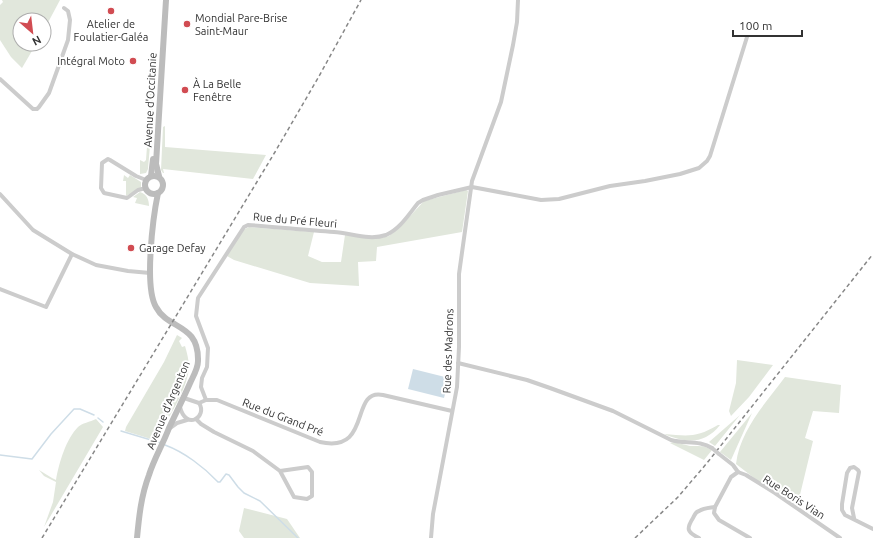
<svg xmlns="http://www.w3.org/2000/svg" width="873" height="538" font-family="Ubuntu,sans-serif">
	<rect width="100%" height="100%" fill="#fff"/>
	<g fill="#e1e7dc">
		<polygon points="2,0 60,0 44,30 44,20 20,20 20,44 36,44 22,68 11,57 0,40 0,5 3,2"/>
		<polygon points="150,89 153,91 152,125 148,125"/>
		<polygon points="165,126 165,147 266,155 253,179 163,169 164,173 163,173 161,170 163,127"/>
		<polygon points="148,133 151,134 148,169 146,173 140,174 140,160 144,162 146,160"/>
		<polygon points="124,175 128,178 130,175 141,182 141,188 126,196 126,181 123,181"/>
		<polygon points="466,190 468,191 462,232 377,247 376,261 358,262 359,286 310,283 234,260 227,256 243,230 249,227 314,232 308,256 322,262 341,262 345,235 380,238 389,236 400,227 424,201"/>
		<path d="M 140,192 C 147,194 149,200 149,206 L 135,203 L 137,198 L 133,197 Z"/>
		<path d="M 177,335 L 182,338 L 179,341 L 182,347 L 185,346 C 187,353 189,360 189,368 C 186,393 168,417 157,439 L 151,439 L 125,431 L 126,427 L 164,362 Z"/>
		<polygon points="737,360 773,365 749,397 731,416 729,411 736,383"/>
		<path d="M 785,377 L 841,385 L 839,413 L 813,411 L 805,438 L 813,441 L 798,503 L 758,481 L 736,464 C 740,430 765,404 785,377 Z"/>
		<polygon points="752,413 731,460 720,452"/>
		<polygon points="740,415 715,446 709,442"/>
		<path d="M 96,419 L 103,427 L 44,527 L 53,502 L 56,482 L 44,476 L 39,470 L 52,478 L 56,480 C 59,463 66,439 78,427 C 82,423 90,422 96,419 Z"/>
		<path d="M 718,425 L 720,425 C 704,445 686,443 664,434 C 688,436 696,438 718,425 Z"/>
		<path d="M 674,442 C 679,443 685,445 690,446 C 699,446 704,445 712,450 L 704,460 L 670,443 Z"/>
		<polygon points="244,508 287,519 300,538 244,538 239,531"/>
	</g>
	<polygon fill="#cedde7" points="413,369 449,378 444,398 408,389"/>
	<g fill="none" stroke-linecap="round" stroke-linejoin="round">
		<g stroke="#cedde7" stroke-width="1.5">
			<polyline points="98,418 103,422"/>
			<polyline points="121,431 161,443"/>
			<path d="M 165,445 C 184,452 204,467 218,482 L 220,482 L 226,474 L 229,475 L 238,487 L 244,493 L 260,501 L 298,538"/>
			<polyline points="0,455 32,459 51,434 74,409 80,409 94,415"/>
		</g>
		<g stroke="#ccc" stroke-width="4">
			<polyline points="0,79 33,109 37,109 39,107 49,93 68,40 70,20 68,11 64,8"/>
			<polyline points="146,188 138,190 127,198 104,193 101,188 102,163 108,159 110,160 136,176 146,180"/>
			<polyline points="0,194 33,230 72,254 96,265 128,271 150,273"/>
			<polyline points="0,289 46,307 72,254"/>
			<path d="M 458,363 L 527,380 L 550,388 L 613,411 L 671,440 C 684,444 700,440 712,448"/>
			<path d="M 206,400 L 201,387 L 202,378 L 207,367 L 208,348 L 196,316 L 198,298 L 244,227 L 248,225 C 276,227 305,230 334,232 C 351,233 369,241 386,235 C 400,229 409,214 418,203 L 423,200 L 438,195 L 472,187 L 541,200 L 559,199 L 610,186 L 645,181 L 680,174 L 699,168 L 707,161 L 710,156 L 747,37"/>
			<path d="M 199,403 L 206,400 L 217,400 L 320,442 C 373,454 349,388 383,395 L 452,411"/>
			<path d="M 180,407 C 186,431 208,417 199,403 L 184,398"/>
			<polyline points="196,419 201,424 214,432 253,451 280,471 294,497 307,499 312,496 312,472 308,467 280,471"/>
			<polyline points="170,428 177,423 187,420"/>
			<polyline points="719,454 733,465 738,472"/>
			<polyline points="738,472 746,475 775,493 840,538"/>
			<polyline points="738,472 731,477 715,507 714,513 719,520 750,538"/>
			<polyline points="854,518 852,508 859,472 858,470 854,467 850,468 847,473 842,504 842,510 845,515 873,529"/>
			<polyline points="431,538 433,514 457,387 459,347 459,274 472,181 501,102 513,45 517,22 518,0"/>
			<path d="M 699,538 C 687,532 686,529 693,518 C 695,515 695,512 699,511 C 704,508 709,508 715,507"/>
		</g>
		<g stroke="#bcbcbc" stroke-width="6">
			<circle cx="154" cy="185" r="9"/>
			<polyline points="151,176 153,159"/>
			<polyline points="159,176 156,164 166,0"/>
			<path d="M 137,538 C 139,517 141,496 149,475 C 154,459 163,444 169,428 C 176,413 184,397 191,381 C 194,375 198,368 198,361 C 199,323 168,330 156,307 C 144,287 153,217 158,193"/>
		</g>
		<g stroke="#878787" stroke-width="1.5" stroke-dasharray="4 3" stroke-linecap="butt">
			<polyline points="42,538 275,152 318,78 361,0"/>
			<polyline points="635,538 678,497 707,463 873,254"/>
		</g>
		<polyline stroke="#ccc" stroke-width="4" points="712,448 719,454"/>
	</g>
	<g fill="#d14c52" stroke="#fff" stroke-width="1.5">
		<circle cx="111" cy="11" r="4"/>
		<circle cx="187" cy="24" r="4"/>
		<circle cx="133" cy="61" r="4"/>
		<circle cx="185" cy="90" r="4"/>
		<circle cx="131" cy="248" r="4"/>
	</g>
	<g text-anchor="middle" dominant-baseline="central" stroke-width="4" stroke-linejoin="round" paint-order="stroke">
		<g font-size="11" fill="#323232" stroke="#fff" text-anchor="start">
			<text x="195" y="18">Mondial Pare-Brise<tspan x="195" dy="13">Saint-Maur</tspan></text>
			<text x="111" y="24" text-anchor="middle">Atelier de<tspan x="111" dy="13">Foulatier-Galéa</tspan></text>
			<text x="125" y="61" text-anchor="end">Intégral Moto</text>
			<text x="193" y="84">À La Belle<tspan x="193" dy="13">Fenêtre</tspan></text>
			<text x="139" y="248">Garage Defay</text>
		</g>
		<g font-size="11" fill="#323232" stroke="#fff">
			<text transform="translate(150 100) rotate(-87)">Avenue d'Occitanie</text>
			<text transform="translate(295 220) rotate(5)">Rue du Pré Fleuri</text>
			<text transform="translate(448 351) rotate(-88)">Rue des Madrons</text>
			<text transform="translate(168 405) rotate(-67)">Avenue d'Argenton</text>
			<text transform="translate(283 417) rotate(21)">Rue du Grand Pré</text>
			<text transform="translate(794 497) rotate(33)">Rue Boris Vian</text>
		</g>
	</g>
	<g transform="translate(32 32) rotate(152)"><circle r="19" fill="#ffffff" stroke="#adadad"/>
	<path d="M0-3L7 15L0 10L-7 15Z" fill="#d14c52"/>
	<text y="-6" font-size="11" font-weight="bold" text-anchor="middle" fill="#323232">N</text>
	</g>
	<path d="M733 30v6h69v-6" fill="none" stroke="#323232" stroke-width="2"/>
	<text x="739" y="30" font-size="12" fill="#323232" stroke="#ffffff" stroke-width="3" paint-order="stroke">100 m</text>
</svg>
